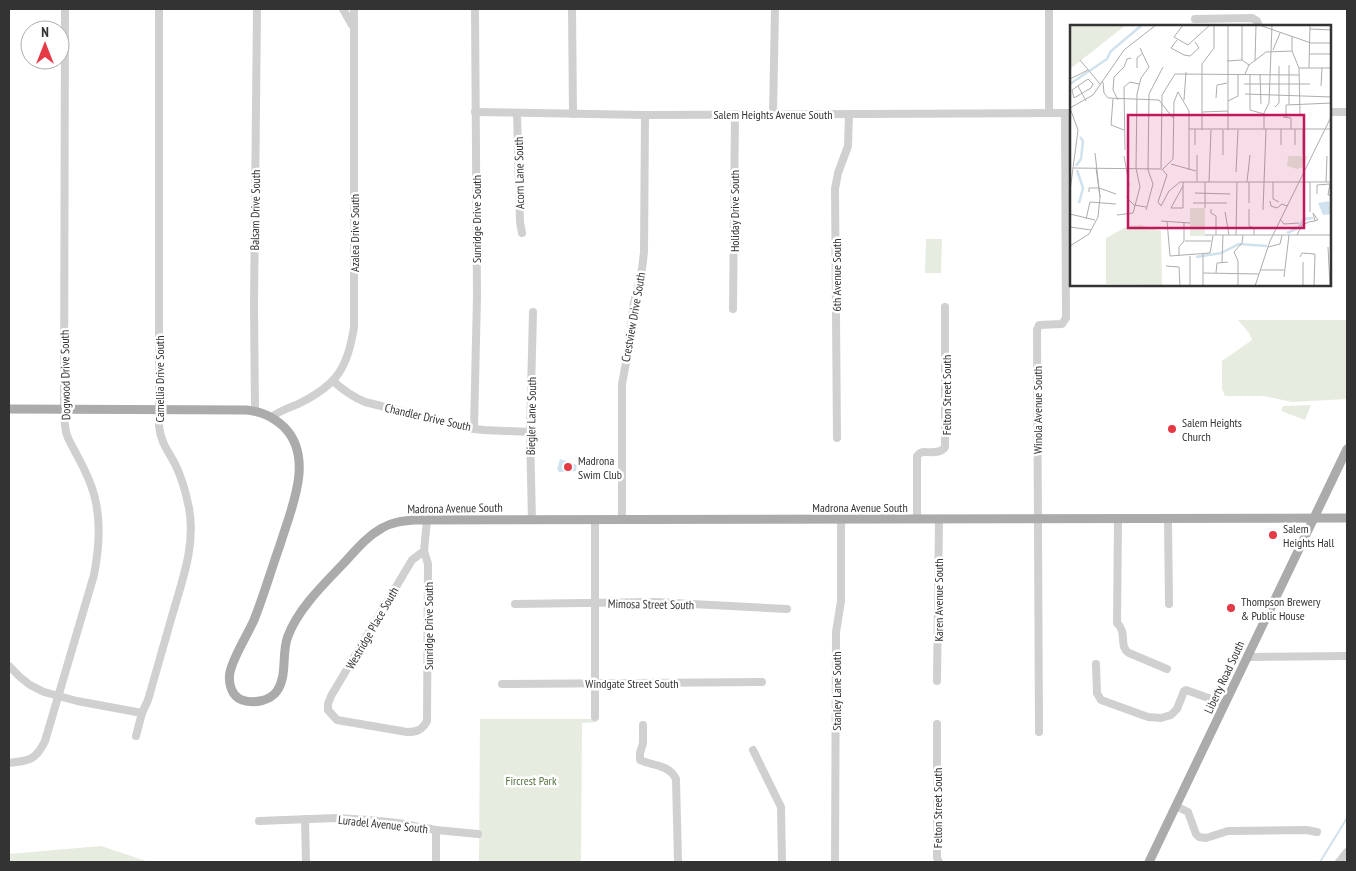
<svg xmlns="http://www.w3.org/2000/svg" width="1356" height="871" font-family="'PT Sans Narrow',sans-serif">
	<rect width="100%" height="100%" fill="#fff"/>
	<g fill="#e6ecdf">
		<polygon points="926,239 942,239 941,273 925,273"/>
		<polygon points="1238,320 1347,320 1347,399 1292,402 1264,396 1225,396 1222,389 1222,361 1252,340 1249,333"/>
		<polygon points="1311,405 1305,420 1281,411 1283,406"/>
		<polygon points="480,719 597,719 597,722 582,723 581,862 479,862"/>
		<polygon points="101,846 149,862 9,862 9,854"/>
	</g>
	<polygon fill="#cfe2ee" points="560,459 577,465 576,471 559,472 557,469"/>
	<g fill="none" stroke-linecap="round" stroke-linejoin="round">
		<polyline stroke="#cfe2ee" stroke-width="2" points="1320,862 1347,818"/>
		<g stroke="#d0d0d0" stroke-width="8">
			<polyline points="343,9 352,25"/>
			<polyline points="572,9 573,114"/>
			<polyline points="1049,9 1049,113"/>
			<polyline points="1195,19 1252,18 1257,21 1259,26"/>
			<polyline points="475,112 645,115 1071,113"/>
			<polyline points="1330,112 1347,112"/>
			<polyline points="517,113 520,222 522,233"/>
			<polyline points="773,114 775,9"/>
			<polyline points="733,309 735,114"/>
			<path d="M 333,381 C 343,390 353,397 365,402 L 474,429 L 484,430 L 530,432"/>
			<polyline points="255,411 254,305 257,9"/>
			<path d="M 272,417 C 280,410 290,408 300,403 C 337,385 348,367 354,327 L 354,9"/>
			<polyline points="474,429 477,296 475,9"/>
			<polyline points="837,438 835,189 838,173 848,146 849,114"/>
			<path d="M 917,519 L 917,456 L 920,453 L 923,452 C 930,452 941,454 945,447 L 945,307"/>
			<path d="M 1118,519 L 1117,623 C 1128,633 1118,646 1129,653 L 1167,669"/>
			<polyline points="1168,519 1169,604"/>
			<polyline points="532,520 530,432 533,312"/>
			<polyline points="622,520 622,384 630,341 633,307 642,269 644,252 645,115"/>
			<path d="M 424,551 L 412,560 L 331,696 L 328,704 L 328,710 L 337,720 L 407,732 C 417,732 422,730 427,721 L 428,564 L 424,551 L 427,520"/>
			<polyline points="515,604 654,602 787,609"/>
			<polyline points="1247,657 1347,656"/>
			<polyline points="1096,664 1097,693 1101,700 1148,717 1161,718 1171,715 1177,709 1184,691 1186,690 1225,704"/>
			<polyline points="9,666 20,677 30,685 44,692 77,701 142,713"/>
			<polyline points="937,681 939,519"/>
			<polyline points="502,684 762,682"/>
			<polyline points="595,717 595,520"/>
			<polyline points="937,724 937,858 939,862"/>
			<path d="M 643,725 L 643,743 L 640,753 L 640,760 C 652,766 669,764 676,779 L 678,862"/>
			<polyline points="1039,732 1037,330 1039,325 1062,324 1066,318 1065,113"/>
			<path d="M 136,736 L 142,713 L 148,700 C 156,672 164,644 172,616 C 182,581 196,545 189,508 C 186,493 182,478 175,464 C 167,449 161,443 159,426 L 159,9"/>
			<polyline points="753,750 781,807 782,862"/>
			<path d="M 9,763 C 29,761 36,760 45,741 L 94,575 C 100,543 102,511 89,480 C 83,465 75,452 68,438 L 66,432 L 64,418 L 65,9"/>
			<polyline points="1176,806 1188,812 1196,834 1199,837 1206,838 1228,831 1306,830 1317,832"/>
			<polyline points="305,819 306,862"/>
			<polyline points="259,821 336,818 369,820 398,823 436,830 478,834"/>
			<polyline points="436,830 436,862"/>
			<polyline points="835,862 836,632 841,601 841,520"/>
			<polyline points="1339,862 1347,852"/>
		</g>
		<g stroke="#ababab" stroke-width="9">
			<path d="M 9,409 L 247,410 C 262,412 272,416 284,427 C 315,458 291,509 280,545 C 271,570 264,595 254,620 C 247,636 234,655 230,672 C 228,682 231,696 242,700 C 254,704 270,701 277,691 C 288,675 281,653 288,636 C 298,609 323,585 343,564 C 355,551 366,537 382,528 C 392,522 403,521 414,520 L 1347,518"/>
			<polyline points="1149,862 1347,449"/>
		</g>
	</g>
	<g fill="#e63946" stroke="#fff" stroke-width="2">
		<circle cx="1172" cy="429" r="5"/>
		<circle cx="568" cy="467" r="5"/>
		<circle cx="1273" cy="535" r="5"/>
		<circle cx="1231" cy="608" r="5"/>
	</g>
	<g text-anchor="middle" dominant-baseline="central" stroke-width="5" stroke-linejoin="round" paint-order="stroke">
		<g font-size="12" fill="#333" stroke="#fff">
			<text x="773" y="114">Salem Heights Avenue South</text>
			<text transform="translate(519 173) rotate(-91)">Acorn Lane South</text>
			<text transform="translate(255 210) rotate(-89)">Balsam Drive South</text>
			<text transform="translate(734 211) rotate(-90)">Holiday Drive South</text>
			<text transform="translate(476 219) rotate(-90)">Sunridge Drive South</text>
			<text transform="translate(354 233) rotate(-90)">Azalea Drive South</text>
			<text transform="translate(836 275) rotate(-90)">6th Avenue South</text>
			<text transform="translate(633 317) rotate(-80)">Crestview Drive South</text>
			<text transform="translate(65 375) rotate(-91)">Dogwood Drive South</text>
			<text transform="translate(159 379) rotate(-90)">Camellia Drive South</text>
			<text transform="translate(946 395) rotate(-90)">Felton Street South</text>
			<text transform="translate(1037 410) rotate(-90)">Winola Avenue South</text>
			<text transform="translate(531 416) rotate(-89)">Biegler Lane South</text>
			<text transform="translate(428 417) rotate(13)">Chandler Drive South</text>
			<text x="860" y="507">Madrona Avenue South</text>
			<text transform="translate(455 508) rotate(-1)">Madrona Avenue South</text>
			<text transform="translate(938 600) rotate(-90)">Karen Avenue South</text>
			<text transform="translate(651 604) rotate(1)">Mimosa Street South</text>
			<text transform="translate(428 626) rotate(-90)">Sunridge Drive South</text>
			<text transform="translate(372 628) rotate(-60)">Westridge Place South</text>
			<text transform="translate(1224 677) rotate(-65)">Liberty Road South</text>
			<text x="632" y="683">Windgate Street South</text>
			<text transform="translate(836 691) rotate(-90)">Stanley Lane South</text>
			<text transform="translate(937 808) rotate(-90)">Felton Street South</text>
			<text transform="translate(383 824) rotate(6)">Luradel Avenue South</text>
		</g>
		<g font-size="12" fill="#333" stroke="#fff" text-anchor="start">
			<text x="1182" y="422">Salem Heights<tspan x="1182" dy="14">Church</tspan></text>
			<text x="578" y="460">Madrona<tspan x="578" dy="14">Swim Club</tspan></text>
			<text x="1283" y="528">Salem<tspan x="1283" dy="14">Heights Hall</tspan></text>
			<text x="1241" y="601">Thompson Brewery<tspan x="1241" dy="14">&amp; Public House</tspan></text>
		</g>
		<g font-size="12" fill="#56703f" stroke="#fff">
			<text x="531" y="780">Fircrest Park</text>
		</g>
	</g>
	<g transform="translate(1070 25)">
		<rect width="261" height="261" fill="#fff"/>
		<path d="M 0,0 L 56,0 L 0,44 ZM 218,131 L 238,131 L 233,142 L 227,144 L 217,141 ZM 120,183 L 135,183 L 135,211 L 120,211 ZM 71,200 L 91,206 L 92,260 L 36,259 L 36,213 L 58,201 Z" fill="#e6ecdf"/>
		<path d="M 259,176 L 261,189 L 253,190 L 248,178 Z" fill="#cfe2ee"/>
		<path fill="none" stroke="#cfe2ee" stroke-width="2.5" d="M 0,59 L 37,34 L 41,26 L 72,0M 6,141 L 11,134 L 13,116 L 10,112M 7,145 L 13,163 L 9,178M 217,208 L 228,203 L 234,194 L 243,193M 126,232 L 151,228 L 169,219 L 197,221"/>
		<path fill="none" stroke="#adadad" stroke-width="1" d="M 113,0 L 104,12 L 118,20 L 140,0M 158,0 L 158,105M 172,0 L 172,35M 189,0 L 241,18 L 262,18M 240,4 L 262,5M 222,11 L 222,26 L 229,43 L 230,89M 107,15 L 101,23 L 114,30 L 120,31 L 129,23 L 125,17M 203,25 L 210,8M 240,29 L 262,29M 10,35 L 30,59M 157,36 L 172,35 L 179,40M 185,36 L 186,0M 219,40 L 219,79M 67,43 L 67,33 L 73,28M 229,43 L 262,43M 239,43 L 240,0M 175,49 L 179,40 L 196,27 L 222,26M 180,49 L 180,85 L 194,89M 190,49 L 191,79M 0,54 L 18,45M 18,54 L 23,59 L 21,63 L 4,73 L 2,65 ZM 33,57 L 34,68 L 38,73 L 89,75 L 103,93M 174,59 L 240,59M 8,61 L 16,76M 251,61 L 252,43M 175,69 L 262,72M 146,73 L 147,60 L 157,58M 43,74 L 41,100 L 54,105M 48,75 L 43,65 L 44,52 L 54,42 L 57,34 L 61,33M 114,75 L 116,47M 158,76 L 168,71 L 168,49M 205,82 L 209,78 L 209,41M 0,83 L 23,70 L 54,25 L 86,0M 132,87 L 158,86M 213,92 L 221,93 L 221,104M 216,92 L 216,80 L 262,78M 119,104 L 262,104M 125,104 L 125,120M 194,104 L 194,88 L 199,78 L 202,0M 225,104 L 225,120M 233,104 L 233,130M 132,105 L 132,39 L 144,23 L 144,0M 211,120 L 211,104M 55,125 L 54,62 L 60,57 L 69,59M 25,128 L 30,172 L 26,143M 153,130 L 153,105M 54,131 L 59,159 L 57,173 L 64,180 L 76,182M 101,139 L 126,146M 3,143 L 92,144 L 97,150 L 88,177 L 91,181 L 99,166 L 110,157 L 262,157M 91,143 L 92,70 L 105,49 L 229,50M 93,144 L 103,134 L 104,77 L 108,67 L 119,86 L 119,145M 166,147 L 168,105M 127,156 L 127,130M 139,157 L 141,105M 177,157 L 180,130M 203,157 L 203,174 L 209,177M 240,157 L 240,187M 256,157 L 257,131M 113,161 L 101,183 L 113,183 L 113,157M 0,166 L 8,105 L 0,83M 19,167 L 19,163 L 29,163 L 46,169M 125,168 L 160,169M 247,169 L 247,160 L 260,159 L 258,170 L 262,170M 200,176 L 201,181 L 207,183 L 212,179 L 217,181M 123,178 L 157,178M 179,178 L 179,157M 135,183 L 135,157M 141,184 L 141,188 L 146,191 L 146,210M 179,184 L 179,201 L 184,203 L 184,210M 76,185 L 83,159 L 78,145 L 79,69 L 93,42M 193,185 L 196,104M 155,187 L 159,210M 0,189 L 25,195M 47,190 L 63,188 L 70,162 L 66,143 L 67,69 L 71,53 L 79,42 L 70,23M 16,194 L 20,177 L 46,179M 210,194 L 214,199 L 229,198M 91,196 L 120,198M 97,196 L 100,231 L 140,228 L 143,211M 0,202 L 21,205M 135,210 L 262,210M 166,210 L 167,157M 227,210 L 232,200 L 239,197 L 244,196 L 245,196 L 247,195 L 248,195 L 243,188 L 245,196M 115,216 L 141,216M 0,221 L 19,209 L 28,192 L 30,172M 198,222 L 210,219 L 212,210M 258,222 L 260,261M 109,231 L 109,222 L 114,216 L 114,197M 120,231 L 120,261M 230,232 L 232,228 L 245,229 L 244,261M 152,237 L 153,210M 96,241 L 109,242 L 110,261M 191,245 L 214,245M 133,248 L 189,249M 146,248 L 147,238 L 158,237M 214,252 L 219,210M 133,261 L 133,228M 168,261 L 168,236 L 164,227 L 172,218 L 173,210M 185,261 L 200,216 L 262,90M 233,261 L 233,237"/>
		<path fill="#c2185b" fill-opacity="0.15" stroke="#c2185b" stroke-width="2.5" d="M 58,90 L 234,90 L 234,203 L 58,203 Z"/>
		<rect width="261" height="261" fill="none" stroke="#333" stroke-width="2.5"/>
	</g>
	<rect width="1356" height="871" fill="none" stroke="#333333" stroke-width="20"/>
	<g transform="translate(45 45)"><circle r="24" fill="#ffffff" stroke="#adadad"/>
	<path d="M0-4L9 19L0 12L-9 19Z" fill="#e63946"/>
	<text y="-8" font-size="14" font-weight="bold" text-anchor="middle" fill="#333333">N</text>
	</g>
</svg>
